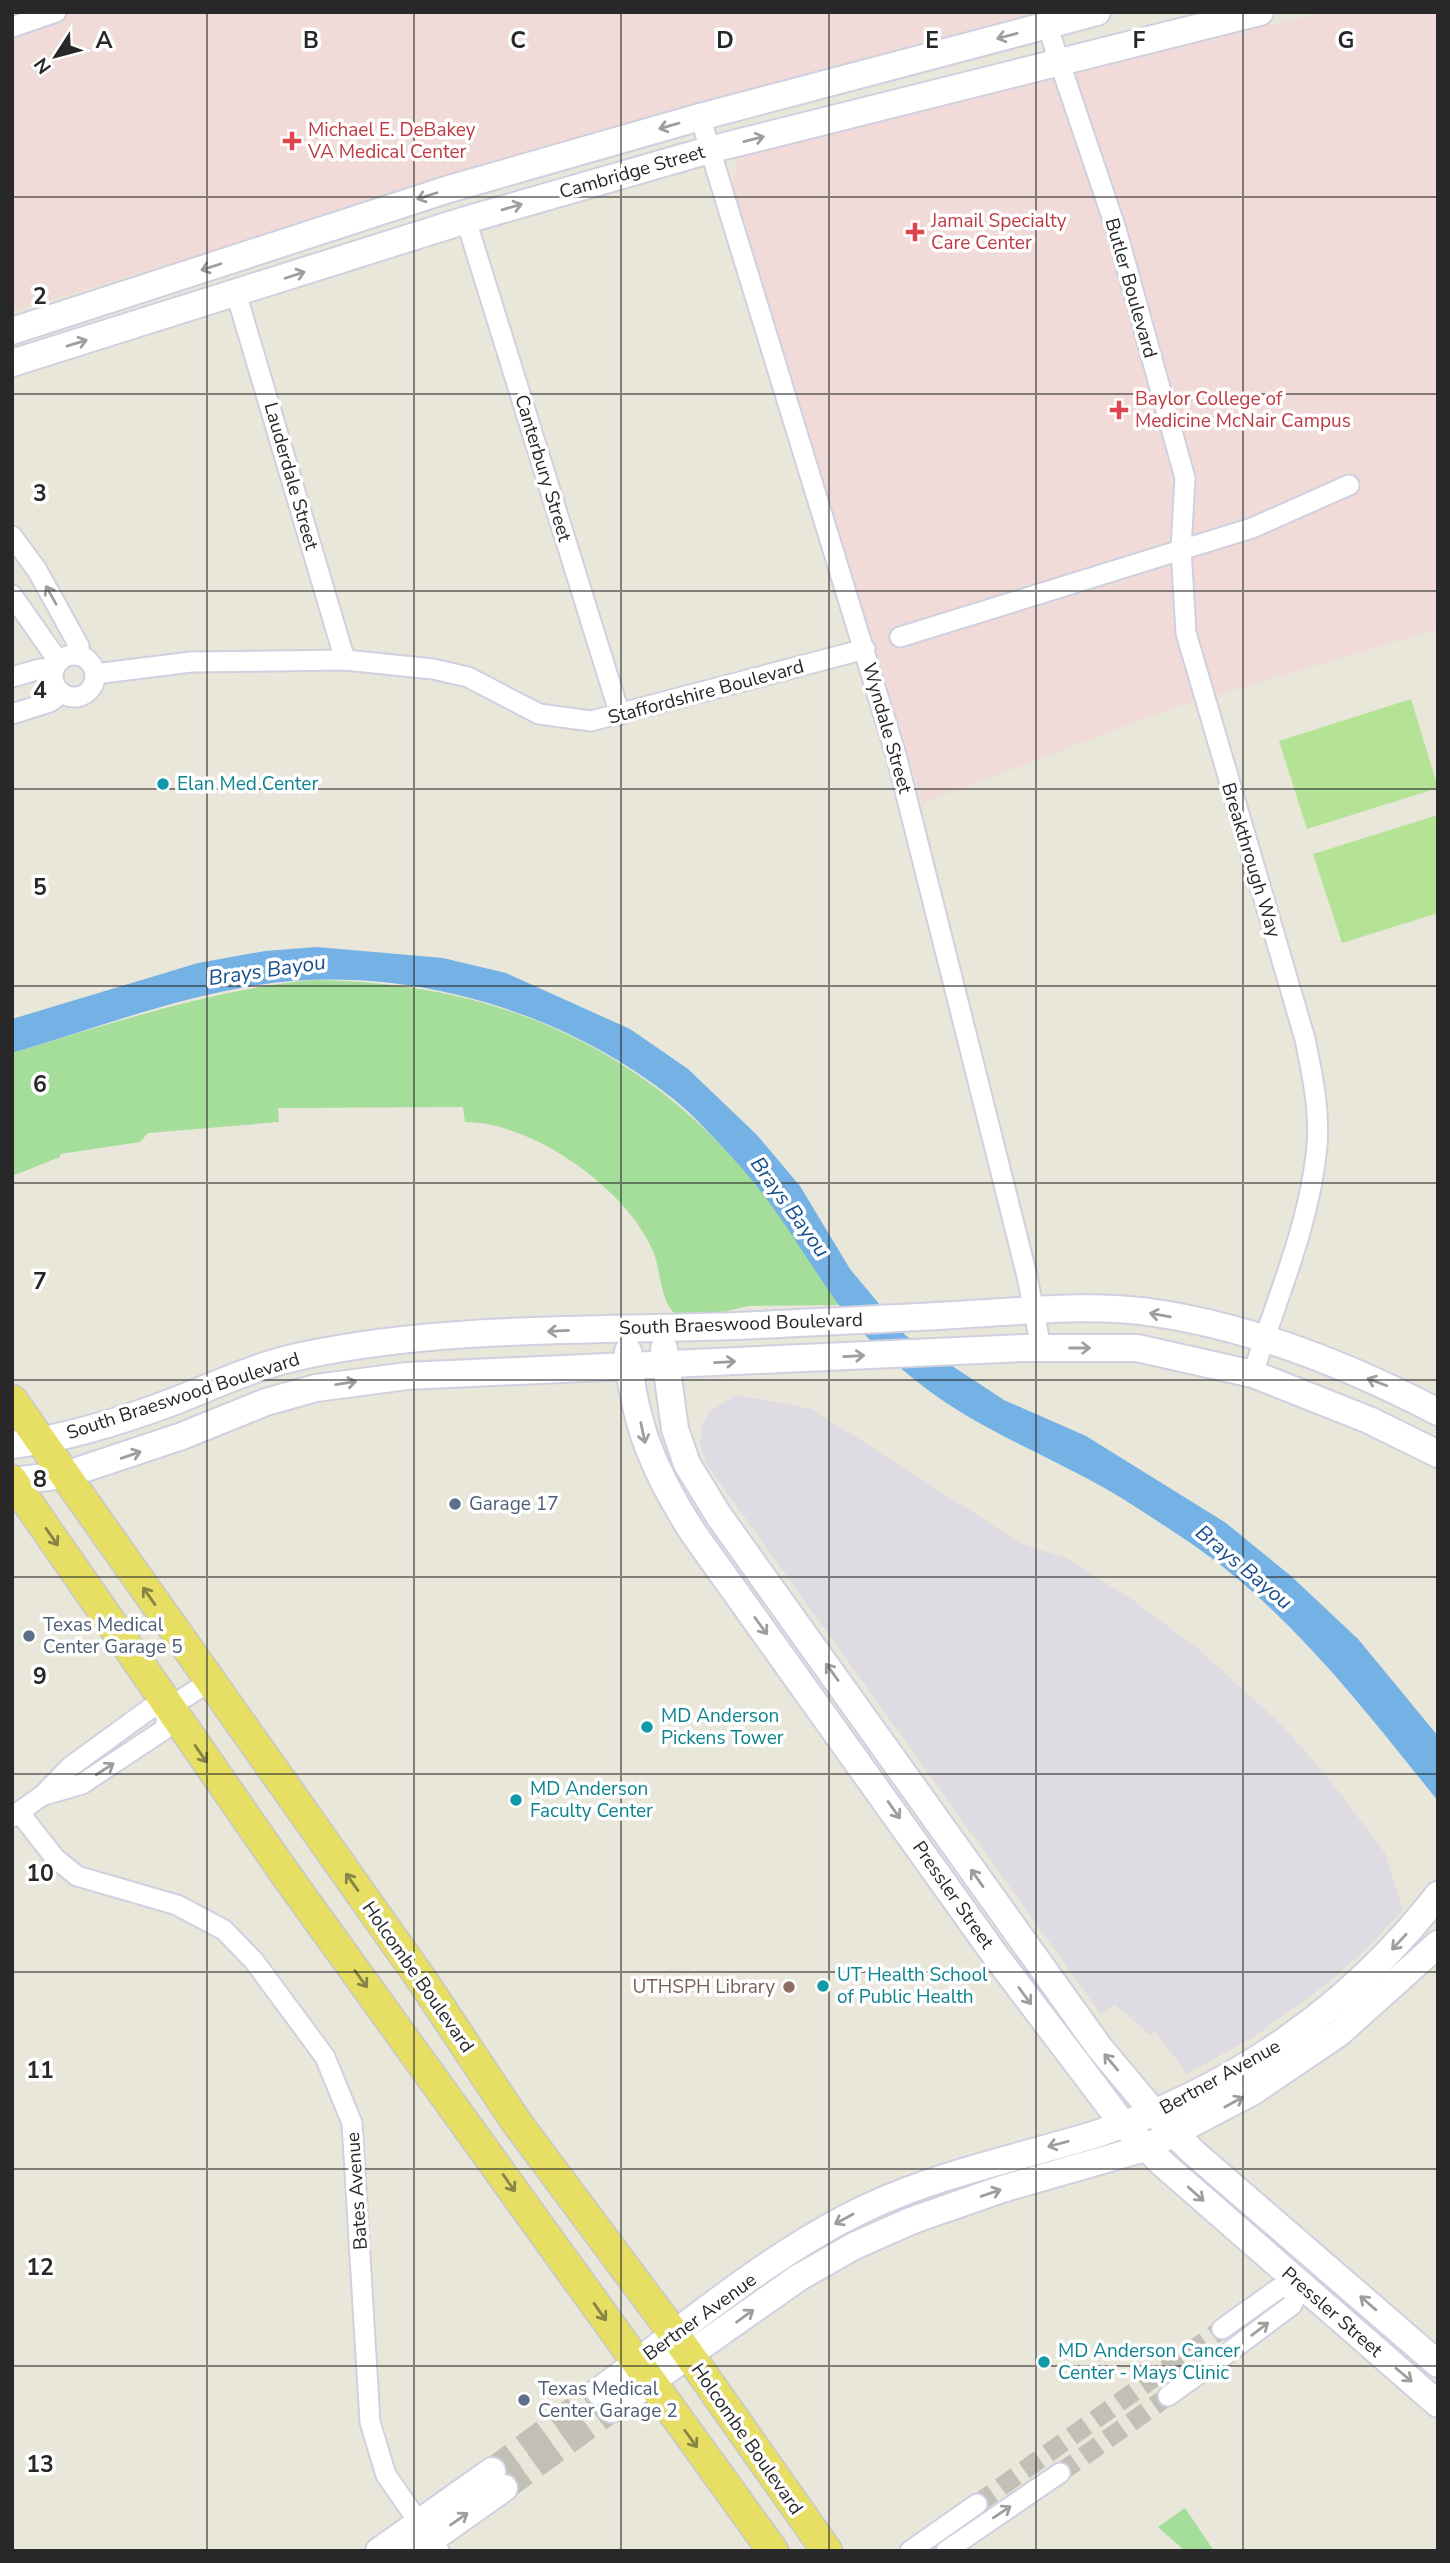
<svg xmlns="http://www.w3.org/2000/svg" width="1450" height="2563" font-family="'Nunito Sans',sans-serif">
	<rect width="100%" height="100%" fill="#e9e6da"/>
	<polygon fill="#dedbe2" points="737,1395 812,1409 1022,1544 1068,1559 1134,1601 1197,1648 1282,1725 1329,1779 1385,1853 1403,1910 1367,1948 1328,1983 1255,2036 1187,2074 1155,2031 1150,2035 1115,2004 1101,2014 708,1466 700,1445 702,1424 710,1411"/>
	<g fill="#f0dbd8">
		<polygon points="12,12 1042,12 691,104 12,312"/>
		<polygon points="1325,12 1438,12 1438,629 1173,708 923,803 731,190 739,155 763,144"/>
	</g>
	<g fill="#a5dd9a">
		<path d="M 312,980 C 490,982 634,1041 751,1178 C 784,1217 811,1262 839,1305 L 748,1306 L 720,1313 L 677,1315 C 660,1304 661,1269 653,1251 C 627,1189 533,1122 465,1122 L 463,1107 L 278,1108 L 279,1122 L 148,1133 L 140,1142 L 60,1154 L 60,1157 L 12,1176 L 12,1053 C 111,1024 208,990 312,980 Z"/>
		<polygon points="1185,2508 1214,2551 1185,2551 1158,2527"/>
	</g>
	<g fill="#b5e396">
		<polygon points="1411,699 1438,788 1307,829 1279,741"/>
		<polygon points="1438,815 1438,913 1342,943 1313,854"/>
	</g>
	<path fill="#74b2e5" d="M 317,947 L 443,958 L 506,973 L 630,1029 L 688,1069 L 757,1135 L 800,1186 L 850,1269 L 905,1335 L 1004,1400 L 1086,1436 L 1226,1523 L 1291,1576 L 1358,1639 L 1438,1736 L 1438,1801 C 1363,1708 1289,1610 1189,1542 C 1162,1524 1135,1506 1108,1490 C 1047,1455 980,1430 924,1387 C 892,1362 860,1334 836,1301 C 804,1256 777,1207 739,1165 C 718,1142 696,1117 671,1097 C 558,1008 400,963 258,985 C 174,998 93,1029 12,1053 L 12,1019 L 198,963 L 265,951 Z"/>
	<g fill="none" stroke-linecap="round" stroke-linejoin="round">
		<g stroke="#c2c0b6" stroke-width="19" stroke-dasharray="19 10" stroke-linecap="butt">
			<polyline points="1060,2473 1168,2396"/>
			<polyline points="977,2504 1222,2329"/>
		</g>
		<g stroke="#c2c0b6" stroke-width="26" stroke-dasharray="26 13" stroke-linecap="butt">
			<polyline points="492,2471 599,2391"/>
			<polyline points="504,2488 612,2409"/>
		</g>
		<g stroke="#d0d0e0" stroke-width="23">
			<g id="street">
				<path d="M 1047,25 L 1116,229 L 1185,478 L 1181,549 L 1186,633 L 1305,1039 C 1312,1073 1320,1110 1317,1146 C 1310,1225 1276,1299 1253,1374"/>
				<polyline points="12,27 56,12"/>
				<polyline points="700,117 896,755 1027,1276 1041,1348"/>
				<polyline points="466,220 620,715"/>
				<polyline points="236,293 345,660"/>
				<polyline points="12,536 37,570 79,646 80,656"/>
				<polyline points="12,595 59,662"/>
				<polyline points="900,637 1252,528 1349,485"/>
				<circle cx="74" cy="676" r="21"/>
				<polyline points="95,674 191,662 345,660 433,669 468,677 539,714 591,721 865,649"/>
				<polyline points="12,677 40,669 55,668"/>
				<polyline points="12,714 50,702 62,693"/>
				<polyline points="44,1795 82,1784 165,1729 168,1708"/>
				<polyline points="19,1812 55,1858 77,1876 177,1905 224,1930 254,1961 325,2057 352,2123 370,2422 386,2475 439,2551"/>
				<polyline points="12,1817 43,1795 70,1767 151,1708 168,1708 209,1682"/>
				<polyline points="1222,2329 1278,2289 1301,2284"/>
				<polyline points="1209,2367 1292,2305 1301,2284"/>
				<polyline points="1168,2396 1203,2371"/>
				<polyline points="910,2551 977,2504"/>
				<polyline points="946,2551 1060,2473"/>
			</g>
		</g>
		<g stroke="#d0d0e0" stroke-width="30">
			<g id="secondary">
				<polyline points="12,331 449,189 700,117 1097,12"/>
				<polyline points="12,363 466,220 709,150 1260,12"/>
				<polyline points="664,1349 675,1429 687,1464 719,1516 1099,2047 1155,2114 1193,2152 1438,2364"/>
				<path d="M 628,1351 C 633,1423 655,1474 694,1534 L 995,1955 L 1123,2124 L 1163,2164 L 1438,2404"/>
				<path d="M 12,1445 C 68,1438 122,1421 175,1401 C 218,1384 260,1364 306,1355 C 454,1324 609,1332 759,1325 C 835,1321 911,1318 987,1313 C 1038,1310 1089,1305 1141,1311 C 1244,1324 1346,1364 1438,1412"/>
				<polyline points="12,1481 65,1475 182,1436 266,1402 316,1388 407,1376 1023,1348 1137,1348 1253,1374 1369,1420 1438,1454"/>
				<path d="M 599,2391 C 679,2332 758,2264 846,2218 C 925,2176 1012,2160 1096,2134 C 1233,2090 1350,2008 1438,1895"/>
				<polyline points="612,2409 798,2278 854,2246 913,2220 1002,2189 1145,2148 1252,2092 1339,2033 1438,1944"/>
				<polyline points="379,2551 492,2471"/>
				<polyline points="415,2551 504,2488"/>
			</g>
		</g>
		<g stroke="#c7c7c7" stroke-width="33">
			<g id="primary">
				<polyline points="12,1400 424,1983 515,2120 675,2335 827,2551"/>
				<polyline points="12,1480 286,1875 773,2551"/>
			</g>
		</g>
		<use href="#street" stroke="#fff" stroke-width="19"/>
		<use href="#secondary" stroke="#fff" stroke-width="26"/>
		<use href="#primary" stroke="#e6df63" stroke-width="30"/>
	</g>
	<defs><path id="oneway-shaft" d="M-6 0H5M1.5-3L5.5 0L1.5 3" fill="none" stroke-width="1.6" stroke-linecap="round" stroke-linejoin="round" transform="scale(1.75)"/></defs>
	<g stroke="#9e9e9e">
		<use href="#oneway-shaft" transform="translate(1007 36) rotate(165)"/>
		<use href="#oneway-shaft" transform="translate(669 126) rotate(164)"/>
		<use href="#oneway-shaft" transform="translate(754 139) rotate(-14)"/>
		<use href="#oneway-shaft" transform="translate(427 196) rotate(162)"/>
		<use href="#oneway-shaft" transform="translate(512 207) rotate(-16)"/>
		<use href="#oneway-shaft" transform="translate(211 267) rotate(162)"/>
		<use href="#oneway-shaft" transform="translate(295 275) rotate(-18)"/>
		<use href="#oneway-shaft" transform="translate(77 343) rotate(-17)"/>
		<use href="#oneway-shaft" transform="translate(51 595) rotate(-119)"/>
		<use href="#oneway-shaft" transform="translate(1160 1315) rotate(-170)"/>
		<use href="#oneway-shaft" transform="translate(558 1331) rotate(177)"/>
		<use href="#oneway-shaft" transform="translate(1080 1348)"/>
		<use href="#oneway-shaft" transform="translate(854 1356) rotate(-3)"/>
		<use href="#oneway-shaft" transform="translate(725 1362) rotate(-3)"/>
		<use href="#oneway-shaft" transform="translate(1377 1382) rotate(-159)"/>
		<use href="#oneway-shaft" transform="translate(346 1383) rotate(-9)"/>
		<use href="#oneway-shaft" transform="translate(643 1433) rotate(78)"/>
		<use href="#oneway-shaft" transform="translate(131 1455) rotate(-19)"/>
		<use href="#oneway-shaft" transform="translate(761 1626) rotate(54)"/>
		<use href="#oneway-shaft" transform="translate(832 1672) rotate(-126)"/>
		<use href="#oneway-shaft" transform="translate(105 1769) rotate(-33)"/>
		<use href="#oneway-shaft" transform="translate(894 1810) rotate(55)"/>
		<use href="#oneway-shaft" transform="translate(977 1878) rotate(-125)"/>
		<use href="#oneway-shaft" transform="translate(1399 1942) rotate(133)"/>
		<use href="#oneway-shaft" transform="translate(1025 1996) rotate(54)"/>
		<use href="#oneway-shaft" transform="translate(1111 2062) rotate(-130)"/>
		<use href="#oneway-shaft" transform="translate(1234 2102) rotate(-29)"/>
		<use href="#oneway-shaft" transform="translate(1058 2144) rotate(165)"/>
		<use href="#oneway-shaft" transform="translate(991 2193) rotate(-19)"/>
		<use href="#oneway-shaft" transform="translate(1196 2194) rotate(42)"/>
		<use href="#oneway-shaft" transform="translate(844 2219) rotate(151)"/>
		<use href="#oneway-shaft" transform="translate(1368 2303) rotate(-139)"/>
		<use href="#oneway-shaft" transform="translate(745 2316) rotate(-36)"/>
		<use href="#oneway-shaft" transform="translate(1260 2329) rotate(-37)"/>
		<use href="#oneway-shaft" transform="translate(1404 2375) rotate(40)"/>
		<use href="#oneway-shaft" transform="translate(1002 2512) rotate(-34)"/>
		<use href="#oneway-shaft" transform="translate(459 2519) rotate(-35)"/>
	</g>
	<g stroke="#878446">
		<use href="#oneway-shaft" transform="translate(52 1537) rotate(55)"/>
		<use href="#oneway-shaft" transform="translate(149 1596) rotate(-125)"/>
		<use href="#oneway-shaft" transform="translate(201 1754) rotate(55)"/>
		<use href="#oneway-shaft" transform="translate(352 1882) rotate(-125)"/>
		<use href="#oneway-shaft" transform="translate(361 1979) rotate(54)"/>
		<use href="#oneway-shaft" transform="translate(509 2183) rotate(55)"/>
		<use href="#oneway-shaft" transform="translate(600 2312) rotate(55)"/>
		<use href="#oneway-shaft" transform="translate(691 2439) rotate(54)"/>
	</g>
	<path fill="none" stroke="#282828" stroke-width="2" stroke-opacity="0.55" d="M 207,12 L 207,2551M 414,12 L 414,2551M 621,12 L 621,2551M 829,12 L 829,2551M 1036,12 L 1036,2551M 1243,12 L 1243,2551M 12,197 L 1438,197M 12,394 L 1438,394M 12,591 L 1438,591M 12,789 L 1438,789M 12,986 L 1438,986M 12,1183 L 1438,1183M 12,1380 L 1438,1380M 12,1577 L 1438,1577M 12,1774 L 1438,1774M 12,1972 L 1438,1972M 12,2169 L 1438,2169M 12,2366 L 1438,2366"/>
	<g fill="#e0444e" stroke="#fff" stroke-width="2.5">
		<path d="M288.5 130.5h7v7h7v7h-7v7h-7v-7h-7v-7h7z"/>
		<path d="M911.5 221.5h7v7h7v7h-7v7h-7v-7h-7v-7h7z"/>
		<path d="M1115.5 399.5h7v7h7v7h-7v7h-7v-7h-7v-7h7z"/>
	</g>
	<g fill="#0f9aa8" stroke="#fff" stroke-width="2.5">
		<circle cx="163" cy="784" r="7"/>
		<circle cx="647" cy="1727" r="7"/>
		<circle cx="516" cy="1800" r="7"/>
		<circle cx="823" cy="1986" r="7"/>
		<circle cx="1044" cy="2362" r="7"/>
	</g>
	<g fill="#5c6f8a" stroke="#fff" stroke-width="2.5">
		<circle cx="455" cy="1504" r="7"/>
		<circle cx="29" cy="1636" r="7"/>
		<circle cx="524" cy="2400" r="7"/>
	</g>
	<circle fill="#8d6e63" stroke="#fff" stroke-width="2.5" cx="789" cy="1987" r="7"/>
	<g text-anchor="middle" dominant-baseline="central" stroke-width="7" stroke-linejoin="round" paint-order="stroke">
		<g font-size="19" fill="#be3a42" stroke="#fff" text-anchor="start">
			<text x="308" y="130">Michael E. DeBakey<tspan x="308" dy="22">VA Medical Center</tspan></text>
			<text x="931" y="221">Jamail Specialty<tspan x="931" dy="22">Care Center</tspan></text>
			<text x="1135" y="399">Baylor College of<tspan x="1135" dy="22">Medicine McNair Campus</tspan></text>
		</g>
		<g font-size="19" fill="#282828" stroke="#fff">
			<text transform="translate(632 172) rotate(-16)">Cambridge Street</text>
			<text transform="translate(1131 288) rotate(74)">Butler Boulevard</text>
			<text transform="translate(543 468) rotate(73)">Canterbury Street</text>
			<text transform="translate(291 476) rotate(74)">Lauderdale Street</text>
			<text transform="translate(706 692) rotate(-15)">Staffordshire Boulevard</text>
			<text transform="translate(887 728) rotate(74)">Wyndale Street</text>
			<text transform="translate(1251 860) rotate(73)">Breakthrough Way</text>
			<text transform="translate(741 1324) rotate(-2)">South Braeswood Boulevard</text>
			<text transform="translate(183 1396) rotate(-18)">South Braeswood Boulevard</text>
			<text transform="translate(953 1895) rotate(55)">Pressler Street</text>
			<text transform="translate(418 1977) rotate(55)">Holcombe Boulevard</text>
			<text transform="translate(1220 2077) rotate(-29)">Bertner Avenue</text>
			<text transform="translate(357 2191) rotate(-94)">Bates Avenue</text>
			<text transform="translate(1332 2312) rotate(41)">Pressler Street</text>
			<text transform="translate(700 2317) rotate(-36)">Bertner Avenue</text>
			<text transform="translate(747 2439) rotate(55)">Holcombe Boulevard</text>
		</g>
		<g font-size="19" fill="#0d838f" stroke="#fff" text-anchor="start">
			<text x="177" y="784">Elan Med Center</text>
			<text x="661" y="1716">MD Anderson<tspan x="661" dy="22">Pickens Tower</tspan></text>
			<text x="530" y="1789">MD Anderson<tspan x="530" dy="22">Faculty Center</tspan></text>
			<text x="837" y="1975">UT Health School<tspan x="837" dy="22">of Public Health</tspan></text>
			<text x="1058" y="2351">MD Anderson Cancer<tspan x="1058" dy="22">Center - Mays Clinic</tspan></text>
		</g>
		<g font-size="19" fill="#4e5e75" stroke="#fff" text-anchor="start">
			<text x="469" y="1504">Garage 17</text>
			<text x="43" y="1625">Texas Medical<tspan x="43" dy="22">Center Garage 5</tspan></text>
			<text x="538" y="2389">Texas Medical<tspan x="538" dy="22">Center Garage 2</tspan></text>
		</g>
		<g font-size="19" fill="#785e54" stroke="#fff" text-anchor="end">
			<text x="775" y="1987">UTHSPH Library</text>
		</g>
		<g font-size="21" font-style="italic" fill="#164f8d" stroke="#fff">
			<text transform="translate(267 970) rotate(-8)">Brays Bayou</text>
			<text transform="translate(790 1207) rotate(54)">Brays Bayou</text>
			<text transform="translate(1244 1567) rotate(40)">Brays Bayou</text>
		</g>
	</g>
	<g font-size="23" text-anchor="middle" font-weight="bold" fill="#282828" stroke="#fff" stroke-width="7" stroke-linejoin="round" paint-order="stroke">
		<text x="104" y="48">A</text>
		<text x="311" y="48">B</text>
		<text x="518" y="48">C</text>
		<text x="725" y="48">D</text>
		<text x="932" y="48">E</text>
		<text x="1139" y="48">F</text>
		<text x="1346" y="48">G</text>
		<text x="40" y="304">2</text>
		<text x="40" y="501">3</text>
		<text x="40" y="698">4</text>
		<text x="40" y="895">5</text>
		<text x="40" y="1092">6</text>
		<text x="40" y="1289">7</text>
		<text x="40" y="1487">8</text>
		<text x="40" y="1684">9</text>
		<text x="40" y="1881">10</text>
		<text x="40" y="2078">11</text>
		<text x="40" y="2275">12</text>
		<text x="40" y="2472">13</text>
	</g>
	<rect width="1450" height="2563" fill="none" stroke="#282828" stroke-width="28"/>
	<g transform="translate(56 56) rotate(234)" stroke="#ffffff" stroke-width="5" paint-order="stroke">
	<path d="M0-5L12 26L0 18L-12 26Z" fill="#282828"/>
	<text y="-10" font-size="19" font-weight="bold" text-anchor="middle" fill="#282828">N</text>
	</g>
</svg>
